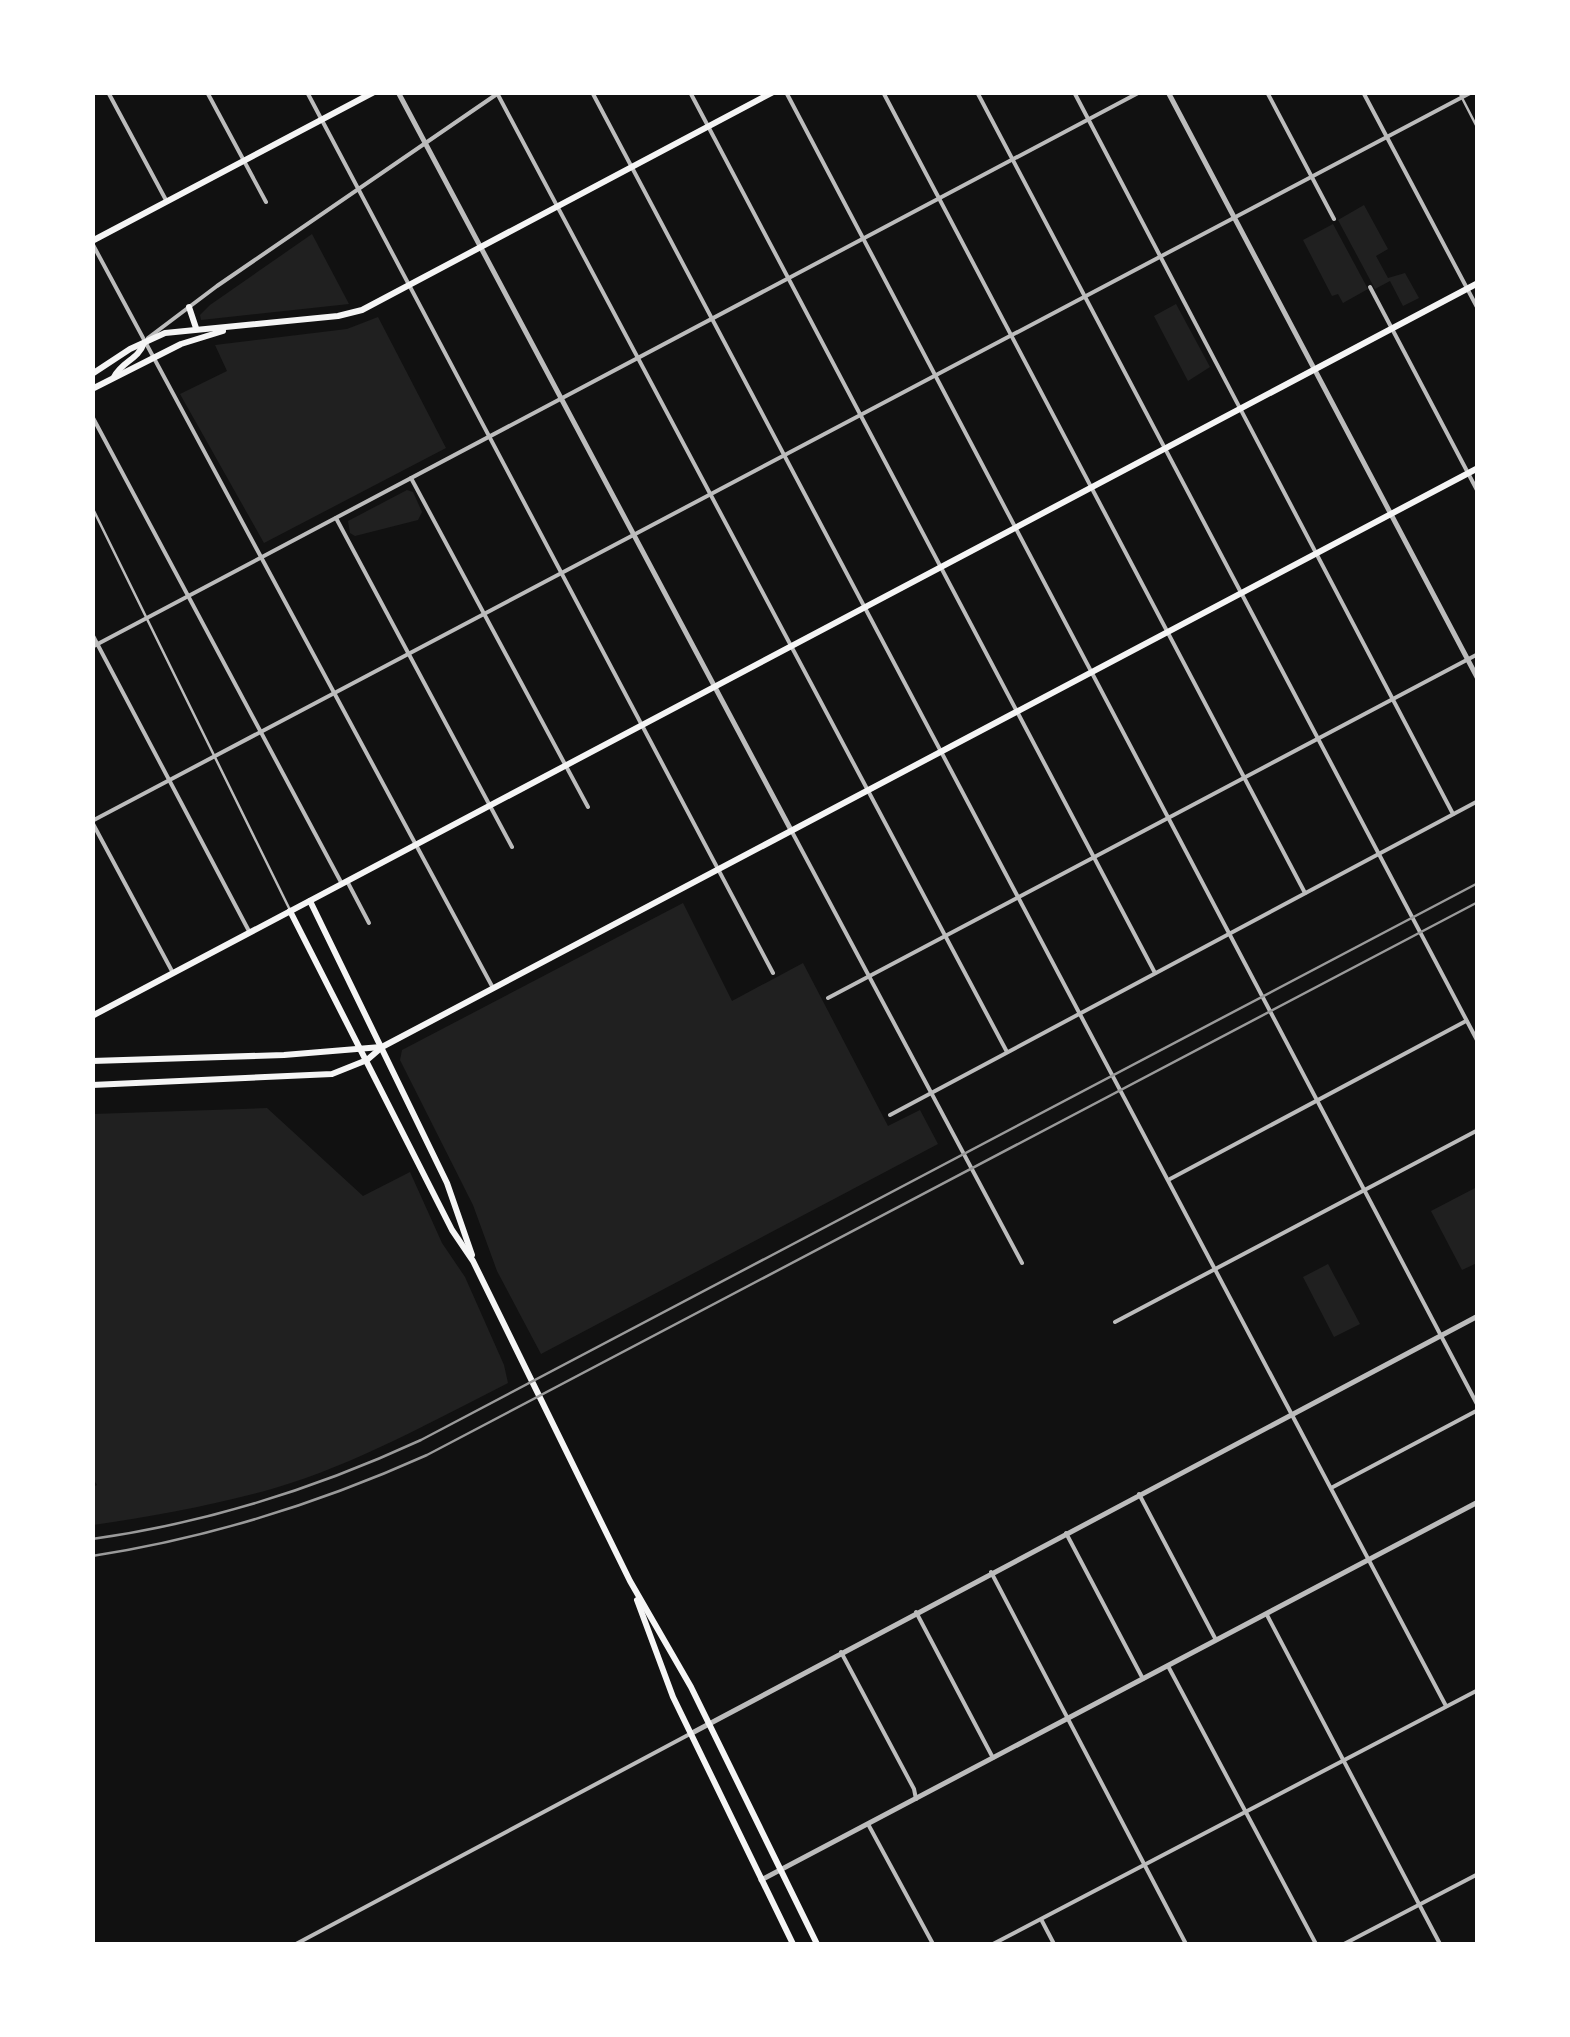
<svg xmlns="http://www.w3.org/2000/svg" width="1570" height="2037" font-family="'PT Sans',sans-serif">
	<rect width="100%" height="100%" fill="#111"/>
	<g fill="#202020">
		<polygon points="1364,205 1388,249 1376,256 1388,278 1405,273 1419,298 1403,306 1390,281 1375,289 1338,220"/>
		<polygon points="1333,224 1368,289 1343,303 1338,294 1332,296 1303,240"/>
		<polygon points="312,234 349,304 201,320 200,315 210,305"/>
		<polygon points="1176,304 1210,367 1188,381 1154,316"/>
		<polygon points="378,317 446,448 264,543 180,394 227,371 215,345 347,329"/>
		<polygon points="407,490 413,492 422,512 418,520 355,536 350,533 348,521"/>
		<polygon points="683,903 732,1001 803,963 888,1126 920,1110 938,1144 541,1354 497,1271 473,1205 400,1060 402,1050"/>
		<path d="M 267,1108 L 363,1196 L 410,1172 L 442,1243 L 465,1277 L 504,1365 L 508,1383 C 433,1421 356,1464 275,1488 C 215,1505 153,1516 93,1525 L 93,1487 L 97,1485 L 92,1477 L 93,1114 Z"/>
		<polygon points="1477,1187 1477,1263 1462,1270 1431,1211"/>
		<polygon points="1328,1264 1360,1324 1334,1337 1303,1277"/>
	</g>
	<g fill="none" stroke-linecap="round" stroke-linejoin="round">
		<g stroke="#bcbcbc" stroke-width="2.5">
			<polyline points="1459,92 1478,129"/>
			<polyline points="92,507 290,910"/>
		</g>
		<g stroke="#bcbcbc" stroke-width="4">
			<polyline points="108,92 167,202"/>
			<polyline points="207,92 266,202"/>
			<polyline points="307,92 773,973"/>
			<polyline points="592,92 1446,1706"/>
			<polyline points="690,92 1155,973"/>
			<polyline points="786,92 1478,1406"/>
			<polyline points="883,92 1305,893"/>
			<polyline points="977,92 1478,1042"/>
			<polyline points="1074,92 1453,814"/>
			<polyline points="1267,92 1334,219"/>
			<polyline points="1363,92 1478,309"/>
			<polyline points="497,93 1007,1052"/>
			<polyline points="92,243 493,988"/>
			<polyline points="1370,287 1478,492"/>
			<polyline points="148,338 217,286 497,94"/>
			<polyline points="92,416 342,884"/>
			<polyline points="411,478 588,807"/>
			<polyline points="336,518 512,847"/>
			<polyline points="92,634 250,933"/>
			<polyline points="92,647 1140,92"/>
			<polyline points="92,821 1472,92"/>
			<polyline points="92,822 173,973"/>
			<polyline points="791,830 1022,1263"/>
			<polyline points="347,881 369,923"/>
			<polyline points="828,998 1478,654"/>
			<polyline points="890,1115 1478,801"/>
			<polyline points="1170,1179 1466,1021"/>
			<polyline points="1115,1322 1478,1130"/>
			<polyline points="1331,1488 1478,1410"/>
			<polyline points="1139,1494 1216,1640"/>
			<polyline points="1066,1533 1143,1679"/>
			<polyline points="991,1572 1186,1944"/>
			<polyline points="916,1612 993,1758"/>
			<polyline points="1267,1615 1440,1944"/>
			<polyline points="841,1652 914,1789 916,1799"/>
			<polyline points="1168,1666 1316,1944"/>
			<polyline points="868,1824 933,1944"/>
			<polyline points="1042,1921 1054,1944"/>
			<polyline points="296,1944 688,1735"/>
			<polyline points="993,1944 1478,1690"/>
			<polyline points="1344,1944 1478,1874"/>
		</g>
		<g stroke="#bcbcbc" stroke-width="5">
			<polyline points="398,92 791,830"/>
			<polyline points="1168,92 1478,679"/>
			<polyline points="692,1733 1478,1316"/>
			<polyline points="761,1880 1478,1502"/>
		</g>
		<g stroke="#f5f5f5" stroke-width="6">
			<polyline points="92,241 374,92"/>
			<polyline points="310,901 447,1183 472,1255"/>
			<polyline points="290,911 452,1230 473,1261 630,1581 691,1687 817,1944"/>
			<polyline points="637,1600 673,1697 793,1944"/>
		</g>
		<g stroke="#f5f5f5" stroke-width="6">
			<polyline points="189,307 196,328"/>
			<polyline points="92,374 130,349 165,333 338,316 362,310 773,92"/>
			<path d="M 114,377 C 122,361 138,360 144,343"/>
			<polyline points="92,389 181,344 223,331"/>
			<polyline points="92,1016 1478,283"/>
			<polyline points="92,1061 284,1055 381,1047"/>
			<polyline points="92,1085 332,1074 367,1060 382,1047 1478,468"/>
		</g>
		<g stroke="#9a9a9a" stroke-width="2.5">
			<path d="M 92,1539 C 207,1523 317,1488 421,1440 L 1478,883"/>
			<path d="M 92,1556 C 209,1538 320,1503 427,1455 L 1478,902"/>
		</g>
	</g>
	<rect width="1570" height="2037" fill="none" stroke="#ffffff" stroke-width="190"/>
</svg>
